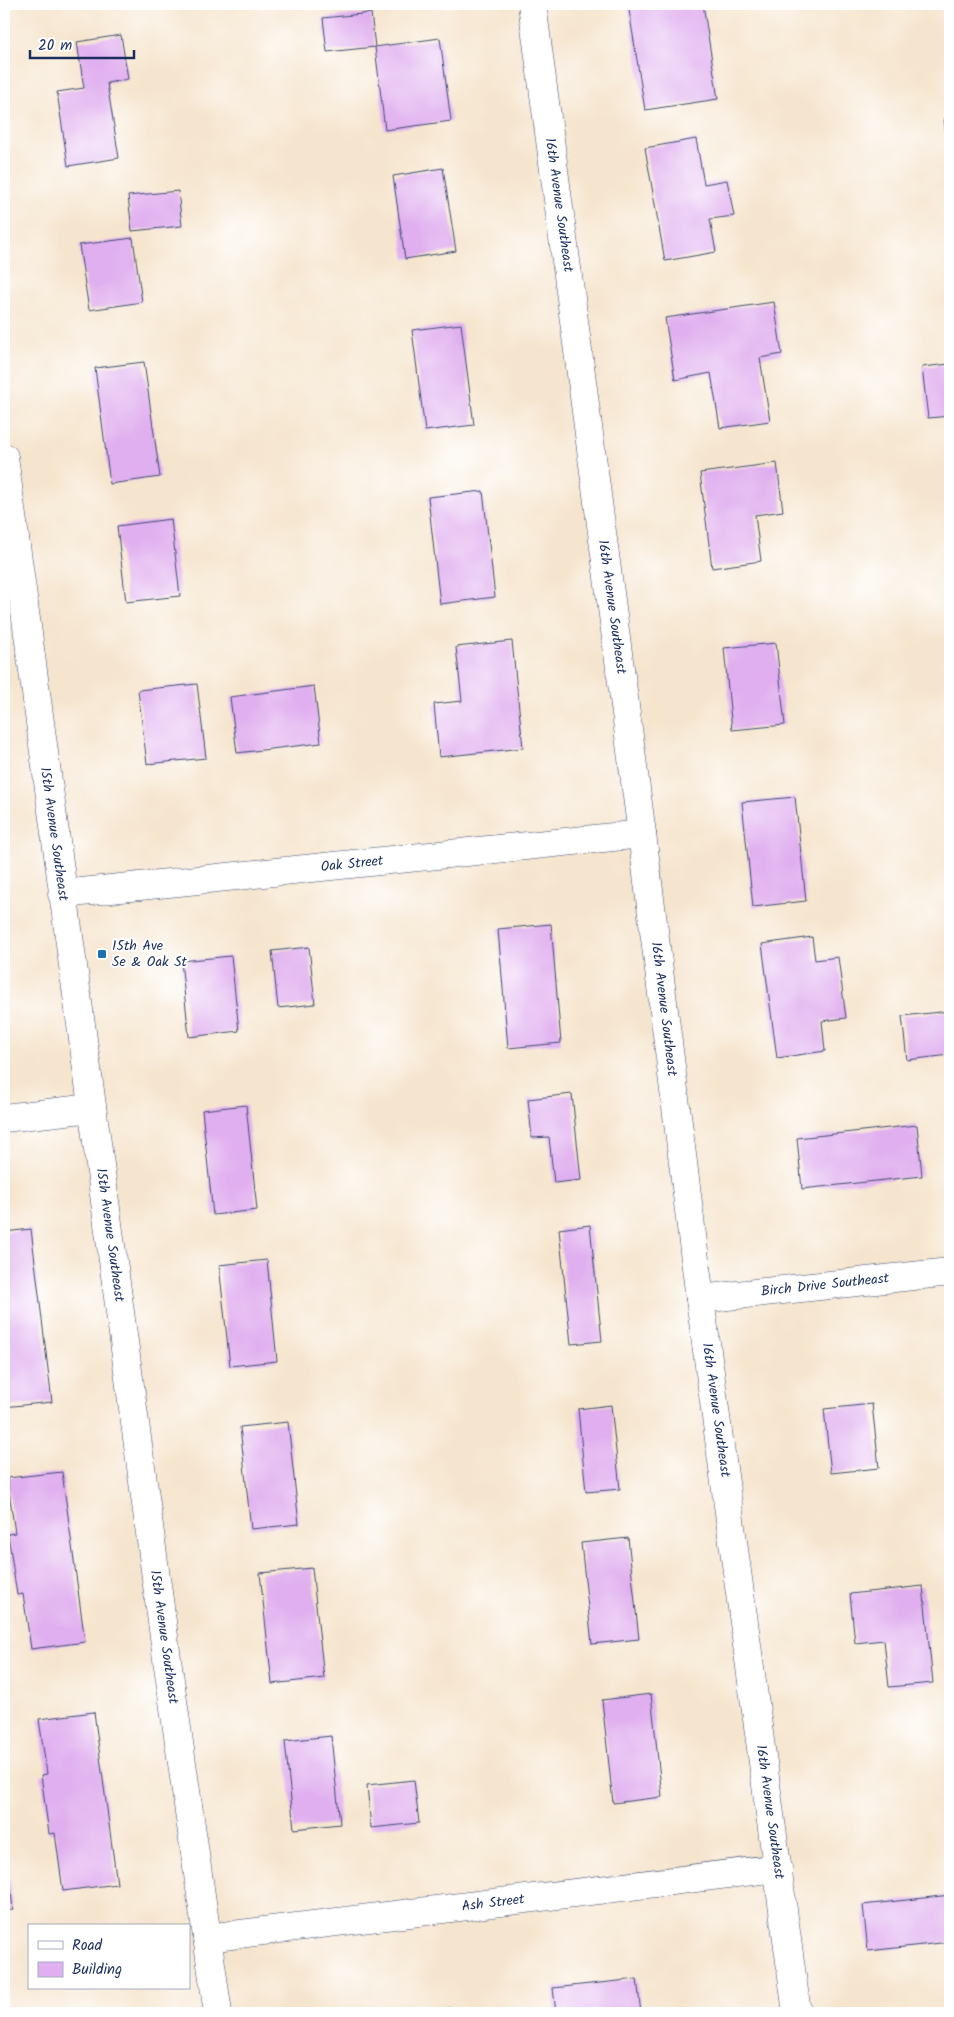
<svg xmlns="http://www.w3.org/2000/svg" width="954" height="2017" font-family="Kalam,sans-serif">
	<rect width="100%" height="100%" fill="#fff"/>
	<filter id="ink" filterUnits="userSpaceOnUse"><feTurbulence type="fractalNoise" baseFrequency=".02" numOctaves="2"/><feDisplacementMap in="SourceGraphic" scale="10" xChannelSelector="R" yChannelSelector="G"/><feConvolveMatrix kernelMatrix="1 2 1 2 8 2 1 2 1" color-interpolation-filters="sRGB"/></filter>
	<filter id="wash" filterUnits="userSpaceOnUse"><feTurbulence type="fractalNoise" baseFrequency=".0096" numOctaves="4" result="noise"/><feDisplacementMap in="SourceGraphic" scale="20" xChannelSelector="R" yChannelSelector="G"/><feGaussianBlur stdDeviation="1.12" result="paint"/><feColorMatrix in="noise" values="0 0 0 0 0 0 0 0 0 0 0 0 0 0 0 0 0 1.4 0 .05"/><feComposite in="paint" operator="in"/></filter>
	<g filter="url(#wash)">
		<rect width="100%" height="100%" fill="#f6e5ce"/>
		<g id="blocks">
			<g fill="#e0afef">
				<polygon points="628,4 703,4 718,99 645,110"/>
				<polygon points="371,13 375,47 327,52 323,18"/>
				<polygon points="121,35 128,79 107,83 119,158 68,166 57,92 84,88 77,42"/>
				<polygon points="440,38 451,121 385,130 375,47"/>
				<polygon points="950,118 950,150 948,151 944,119"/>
				<polygon points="696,139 704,184 727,180 734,216 710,219 716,252 665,261 645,148"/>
				<polygon points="443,168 456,251 405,259 393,176"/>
				<polygon points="178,191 182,226 132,231 128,196"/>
				<polygon points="133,238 142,302 89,310 79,245"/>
				<polygon points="774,302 782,354 760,358 770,421 720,428 711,373 675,380 665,318"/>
				<polygon points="461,324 474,425 425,431 412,330"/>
				<polygon points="144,362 160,477 110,484 95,368"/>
				<polygon points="950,364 950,416 928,418 922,367"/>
				<polygon points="777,463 783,511 755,515 761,561 712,568 700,473"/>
				<polygon points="483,491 495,597 440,604 428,497"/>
				<polygon points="171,519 180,596 126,602 117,526"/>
				<polygon points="512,641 523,748 439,757 434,704 462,701 456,647"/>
				<polygon points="776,643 785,725 732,730 724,648"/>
				<polygon points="197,684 206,758 147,764 138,690"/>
				<polygon points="314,686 321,743 237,753 230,697"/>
				<polygon points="795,797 806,901 753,907 742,802"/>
				<polygon points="551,924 561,1043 508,1048 498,929"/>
				<polygon points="812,937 815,960 838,957 846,1018 822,1021 825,1051 777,1058 762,944"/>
				<polygon points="309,947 315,1004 278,1008 272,951"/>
				<polygon points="231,956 239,1031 189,1037 181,961"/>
				<polygon points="950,1011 950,1055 907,1060 902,1016"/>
				<polygon points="572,1094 581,1180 554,1183 549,1137 532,1138 528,1099"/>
				<polygon points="246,1105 257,1210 213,1215 202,1110"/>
				<polygon points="917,1125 922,1176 802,1189 797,1138"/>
				<polygon points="590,1225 602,1341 571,1344 559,1229"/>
				<polygon points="31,1229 52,1402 4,1407 4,1232"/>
				<polygon points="267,1260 277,1361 230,1366 219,1265"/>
				<polygon points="872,1404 879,1468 831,1473 824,1409"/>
				<polygon points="611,1405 620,1489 586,1492 578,1409"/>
				<polygon points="288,1422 299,1524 251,1529 240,1427"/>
				<polygon points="62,1472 85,1642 31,1649 23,1594 17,1595 8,1534 15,1533 7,1478"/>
				<polygon points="628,1538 639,1639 592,1644 581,1543"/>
				<polygon points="312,1568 324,1678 272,1684 260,1573"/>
				<polygon points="923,1586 933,1683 889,1687 884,1640 855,1643 850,1594"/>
				<polygon points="651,1694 662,1797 613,1803 602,1700"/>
				<polygon points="94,1712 117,1884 63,1891 55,1833 49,1834 41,1775 47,1774 39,1719"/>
				<polygon points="331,1736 340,1824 294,1829 285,1741"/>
				<polygon points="414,1780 419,1823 371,1828 367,1785"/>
				<polygon points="7,1854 13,1910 4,1911 4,1855"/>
				<polygon points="950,1895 950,1942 868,1951 863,1905"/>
				<polygon points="637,1979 641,2013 556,2013 553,1988"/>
				<polygon points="450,2008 451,2013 404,2013 404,2012"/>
			</g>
		</g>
	</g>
	<g filter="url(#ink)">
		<use href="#blocks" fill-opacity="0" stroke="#3c4a6f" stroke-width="1"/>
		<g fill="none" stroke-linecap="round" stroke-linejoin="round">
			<g stroke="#3c4a6f" stroke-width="29">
				<g id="street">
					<polyline points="532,4 642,834 700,1299 797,2013"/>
					<polyline points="62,894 642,834"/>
					<polyline points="4,1118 92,1108"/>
					<polyline points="700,1299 950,1272"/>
					<polyline points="207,1938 778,1868"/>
				</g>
			</g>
			<g stroke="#3c4a6f" stroke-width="29">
				<polyline id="secondary" points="4,457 168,1666 218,2013"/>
			</g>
			<use href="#street" stroke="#fff" stroke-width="28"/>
			<use href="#secondary" stroke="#fff" stroke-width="28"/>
		</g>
	</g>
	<rect fill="#1f6fb2" stroke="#fff" stroke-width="2" x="97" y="949" width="10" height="10" rx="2.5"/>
	<g text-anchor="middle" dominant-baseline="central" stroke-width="4" stroke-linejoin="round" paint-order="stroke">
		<g font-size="14" fill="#1b2f5e" stroke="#fff">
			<text transform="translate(559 205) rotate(82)">16th Avenue Southeast</text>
			<text transform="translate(612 607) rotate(82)">16th Avenue Southeast</text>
			<text transform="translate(54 834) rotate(82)">15th Avenue Southeast</text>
			<text transform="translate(352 864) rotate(-6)">Oak Street</text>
			<text transform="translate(664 1009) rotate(83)">16th Avenue Southeast</text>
			<text transform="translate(110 1235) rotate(82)">15th Avenue Southeast</text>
			<text transform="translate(825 1285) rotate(-6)">Birch Drive Southeast</text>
			<text transform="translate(716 1410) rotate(82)">16th Avenue Southeast</text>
			<text transform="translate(164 1637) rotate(82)">15th Avenue Southeast</text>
			<text transform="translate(770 1812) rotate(82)">16th Avenue Southeast</text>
			<text transform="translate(493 1903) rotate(-7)">Ash Street</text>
		</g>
		<g font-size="14" fill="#1b2f5e" stroke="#fff" text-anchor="start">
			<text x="112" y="946">15th Ave<tspan x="112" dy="16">Se &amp; Oak St</tspan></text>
		</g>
	</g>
	<rect width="954" height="2017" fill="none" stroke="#fff" stroke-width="20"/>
	<rect x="28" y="1924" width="162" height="65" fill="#ffffff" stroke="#a4acbf"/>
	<rect x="38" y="1941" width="25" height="8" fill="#ffffff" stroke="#a4acbf"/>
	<text x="72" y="1950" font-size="15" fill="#1b2f5e">Road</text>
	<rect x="38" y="1962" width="25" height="15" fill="#e0afef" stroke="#a4acbf"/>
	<text x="72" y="1974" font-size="15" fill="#1b2f5e">Building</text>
	<path d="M30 50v8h104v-8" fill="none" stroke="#1b2f5e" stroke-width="2.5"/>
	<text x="38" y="50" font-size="15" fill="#1b2f5e" stroke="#ffffff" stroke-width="4" paint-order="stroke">20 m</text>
</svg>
